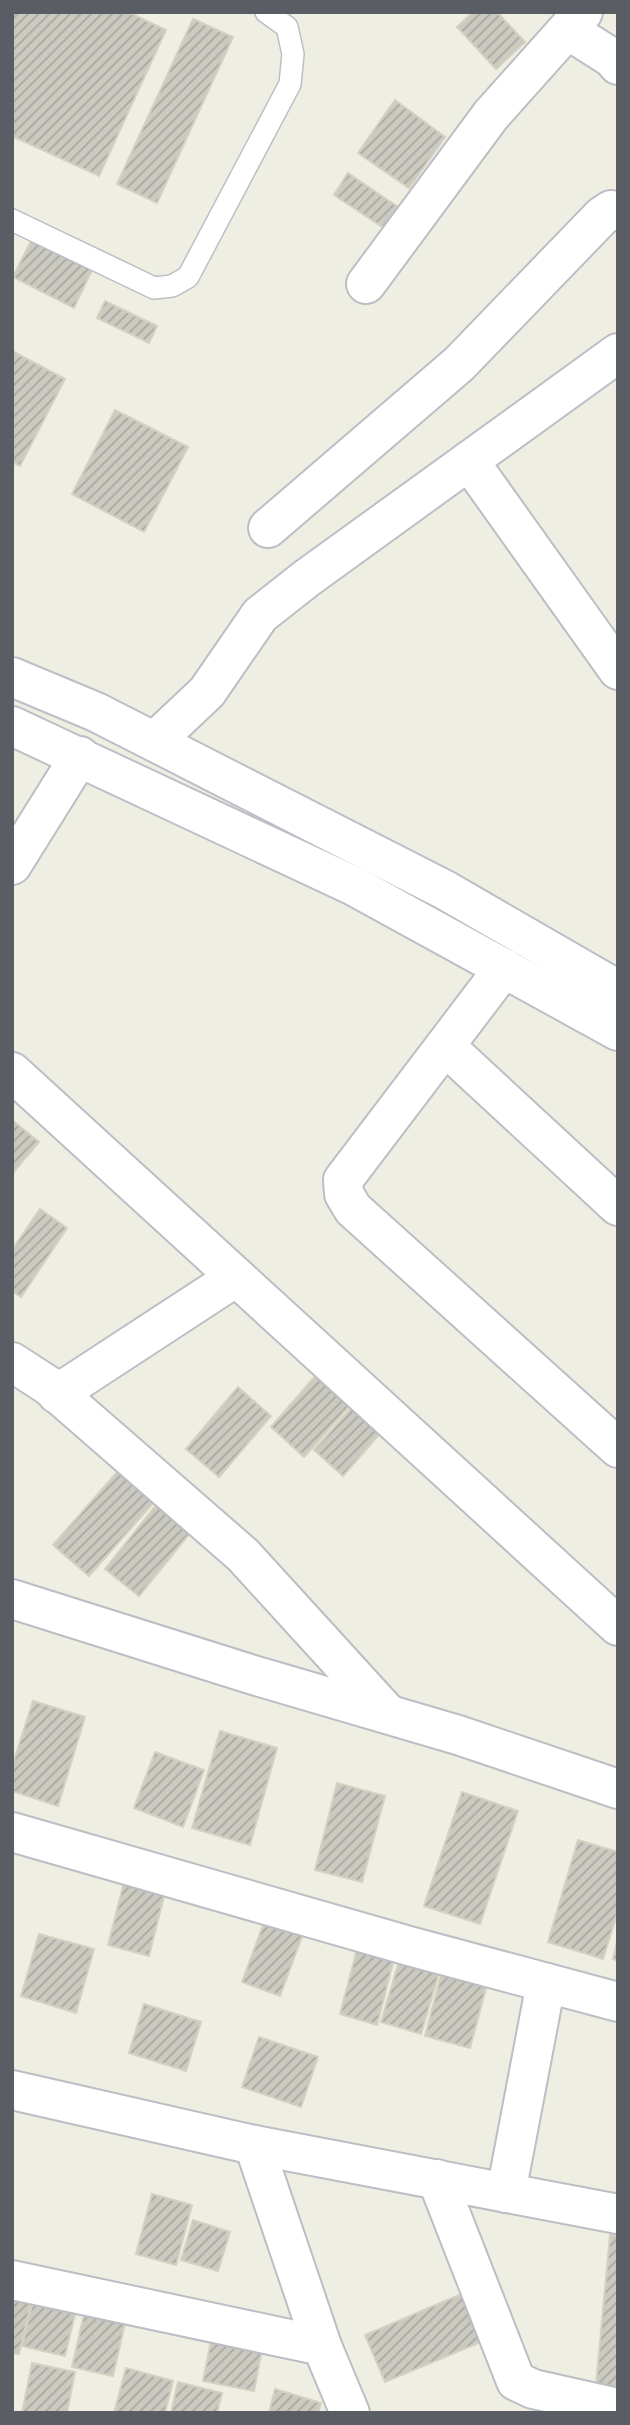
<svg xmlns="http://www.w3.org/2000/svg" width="630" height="2425" font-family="Poppins,sans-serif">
	<defs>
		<pattern id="building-hatch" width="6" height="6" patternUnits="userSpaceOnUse" patternTransform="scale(1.75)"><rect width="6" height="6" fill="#cbcac1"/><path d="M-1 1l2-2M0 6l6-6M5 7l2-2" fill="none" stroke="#a8a7a0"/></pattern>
	</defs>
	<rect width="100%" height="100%" fill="#eeeee2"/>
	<g fill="url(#building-hatch)" stroke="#d4d1c0" stroke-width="2">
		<polygon points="12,12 128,12 166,30 99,176 12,136"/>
		<polygon points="473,12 497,12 525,42 496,69 457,27"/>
		<polygon points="193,19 233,37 157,203 117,184"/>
		<polygon points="395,100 445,137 409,188 358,153"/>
		<polygon points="348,173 398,207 384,228 334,195"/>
		<polygon points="33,237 93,268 74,308 13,277"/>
		<polygon points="105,301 157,326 149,343 97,318"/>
		<polygon points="12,351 65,379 20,466 12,462"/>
		<polygon points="115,410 188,447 144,532 72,494"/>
		<polygon points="12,1120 39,1142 12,1174"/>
		<polygon points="40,1209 67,1228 21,1297 12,1291 12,1250"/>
		<polygon points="318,1373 352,1403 304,1457 271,1427"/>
		<polygon points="238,1387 271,1416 219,1477 186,1449"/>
		<polygon points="354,1405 383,1430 343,1476 314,1450"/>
		<polygon points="126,1462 161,1494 89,1576 53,1545"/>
		<polygon points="165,1494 199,1522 139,1596 105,1569"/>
		<polygon points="33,1701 85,1717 58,1806 12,1791 12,1767"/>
		<polygon points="220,1731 277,1748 250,1845 192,1828"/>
		<polygon points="155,1752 204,1770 183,1827 134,1808"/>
		<polygon points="337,1783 385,1796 362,1882 315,1870"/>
		<polygon points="462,1792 518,1811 480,1924 424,1906"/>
		<polygon points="578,1840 618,1852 618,1911 603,1959 548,1942"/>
		<polygon points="126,1874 167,1884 149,1956 108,1945"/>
		<polygon points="269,1909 307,1923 280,1996 242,1982"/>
		<polygon points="39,1934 94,1949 76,2013 21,1996"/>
		<polygon points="618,1937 618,1961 613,1959"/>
		<polygon points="359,1942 396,1951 377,2025 340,2014"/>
		<polygon points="400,1958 440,1970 421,2034 381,2022"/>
		<polygon points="444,1964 489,1977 470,2048 425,2036"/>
		<polygon points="144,2004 201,2022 186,2071 129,2053"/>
		<polygon points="259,2037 318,2057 301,2107 242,2087"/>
		<polygon points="152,2194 192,2205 176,2265 136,2254"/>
		<polygon points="193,2220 230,2232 218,2271 181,2260"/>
		<polygon points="610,2235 618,2236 618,2388 596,2385"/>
		<polygon points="12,2290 33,2295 19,2354 12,2353"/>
		<polygon points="35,2292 78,2302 65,2356 22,2346"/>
		<polygon points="466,2292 486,2340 385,2382 365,2335"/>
		<polygon points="85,2310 126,2319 113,2376 72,2367"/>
		<polygon points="213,2330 264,2340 254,2391 203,2381"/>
		<polygon points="32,2363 75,2372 67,2413 22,2413"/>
		<polygon points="126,2368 173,2381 165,2413 114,2413"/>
		<polygon points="178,2382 222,2393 217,2413 171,2413"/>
		<polygon points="275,2389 321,2403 318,2413 269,2413"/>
	</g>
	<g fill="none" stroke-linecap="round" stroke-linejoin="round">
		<g stroke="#bdbec5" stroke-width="24">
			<polyline id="lane" points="12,220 154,288 172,286 188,277 290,84 293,54 287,27 266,12"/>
		</g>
		<g stroke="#bdbec5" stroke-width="42">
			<g id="street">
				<polyline points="568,30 612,58 618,65"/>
				<polyline points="366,284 491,115 583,12"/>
				<polyline points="469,461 618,670"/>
				<polyline points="268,528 459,364 602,216 611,210 618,211"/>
				<polyline points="155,741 207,692 260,615 307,578 618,353"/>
				<polyline points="12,865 80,756"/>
				<polyline points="504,968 343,1180 344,1194 353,1209 618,1448"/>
				<polyline points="445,1046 618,1206"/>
				<polyline points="12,1072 618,1626"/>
				<polyline points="12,1362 49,1386 243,1555 388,1714"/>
				<polyline points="57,1394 236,1277"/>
				<polyline points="12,1599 250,1674 458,1735 618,1789"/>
				<polyline points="12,1832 409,1946 618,2002"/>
				<polyline points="12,2090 254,2145 618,2214"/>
				<polyline points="254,2145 322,2346 350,2413"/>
				<polyline points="437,2179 516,2381 533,2389 618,2408"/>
				<polyline points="506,2193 546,1983"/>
				<polyline points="12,2280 322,2346"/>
			</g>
		</g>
		<g stroke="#bdbfc7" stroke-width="42">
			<g id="secondary">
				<polyline points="12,677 96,712 445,890 618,990"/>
				<polyline points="12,726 354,886 618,1031"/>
			</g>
		</g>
		<use href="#lane" stroke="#fff" stroke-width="21"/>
		<use href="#street" stroke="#fff" stroke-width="38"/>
		<use href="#secondary" stroke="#fff" stroke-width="38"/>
	</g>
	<rect width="630" height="2425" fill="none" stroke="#5b5d64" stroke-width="28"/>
</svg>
